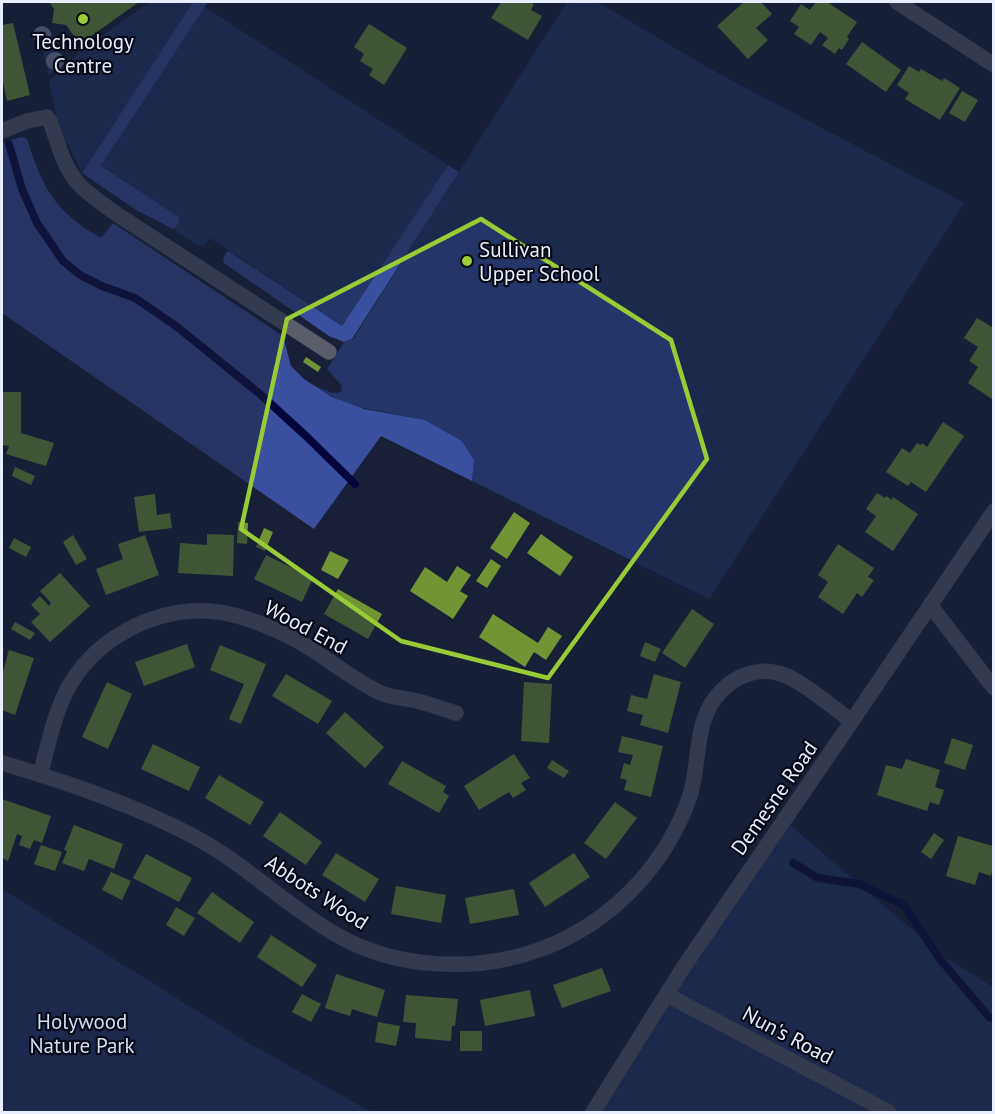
<svg xmlns="http://www.w3.org/2000/svg" width="995" height="1114" font-family="'PT Sans',sans-serif">
	<rect width="100%" height="100%" fill="#181f37"/>
	<g fill="#253469">
		<polygon points="150,2 193,2 82,173 59,126 49,81 81,51"/>
		<polygon points="567,2 597,2 721,75 964,203 709,599 472,481 474,460 462,441 425,420 348,405 314,386 333,393 341,392 342,386 327,369 344,342 353,339"/>
		<polygon points="205,7 448,165 342,326 210,238 204,245 198,246 173,229 180,221 101,166"/>
		<polygon points="38,32 53,33 62,64 49,76"/>
		<polygon points="784,820 944,957 993,987 993,1112 593,1112"/>
		<polygon points="2,889 245,1041 371,1112 2,1112"/>
	</g>
	<g fill="#3a4f9e">
		<polygon points="193,2 208,2 101,166 180,218 178,224 173,229 136,210 82,173"/>
		<path d="M 21,137 L 26,138 L 28,142 C 43,190 57,213 101,238 L 113,223 L 283,336 L 291,366 L 304,379 L 332,397 L 364,409 L 425,420 L 462,441 L 474,460 L 472,481 L 381,436 L 314,529 L 2,313 L 2,143 Z"/>
		<polygon points="448,165 459,172 352,339 344,342 329,336 224,263 223,258 228,251 342,326"/>
	</g>
	<g fill="none" stroke-linecap="round" stroke-linejoin="round">
		<g stroke="#05053e" stroke-width="8">
			<polyline points="9,144 22,189 37,223 63,261 80,275 102,286 135,298 176,326 260,394 306,436 355,484"/>
			<polyline points="793,863 818,878 859,884 904,905 939,958 989,1017 994,1019"/>
		</g>
	</g>
	<g fill="#729435">
		<polygon points="49,2 139,2 80,44 66,25 52,23 54,9"/>
		<polygon points="501,2 529,2 534,4 531,10 542,16 528,40 491,18"/>
		<polygon points="744,2 761,2 772,14 756,28 768,40 748,59 717,26"/>
		<polygon points="816,2 827,2 857,22 847,37 849,39 842,50 839,48 835,54 822,45 828,38 820,32 811,45 794,34 799,27 790,21 801,4 810,10"/>
		<polygon points="13,23 30,95 7,101 2,78 2,25"/>
		<polygon points="369,24 407,48 384,85 369,75 373,69 360,61 364,54 354,47"/>
		<polygon points="862,42 901,70 886,92 846,64"/>
		<polygon points="909,66 919,72 921,69 942,81 944,78 960,88 940,120 905,99 909,93 897,85"/>
		<polygon points="962,91 978,100 965,122 949,113"/>
		<polygon points="977,318 992,327 993,324 993,397 992,399 968,383 978,367 969,361 978,347 964,338"/>
		<polygon points="306,357 321,367 318,372 303,362"/>
		<polygon points="2,392 21,392 21,433 54,443 46,466 6,454 9,446 2,445"/>
		<polygon points="943,422 964,436 926,492 911,482 908,486 886,472 902,448 910,453 917,443 921,445 922,443 927,447"/>
		<polygon points="15,467 35,476 31,485 12,476"/>
		<polygon points="877,493 885,498 886,496 892,500 893,497 918,514 893,551 865,532 876,516 866,509"/>
		<polygon points="155,494 157,515 170,513 172,528 139,532 134,497"/>
		<polygon points="514,512 530,523 507,559 490,548"/>
		<polygon points="238,522 248,523 247,544 237,543"/>
		<polygon points="264,528 273,532 265,551 256,547"/>
		<polygon points="207,534 234,535 233,576 178,573 180,543 207,545"/>
		<polygon points="541,534 573,557 560,576 527,553"/>
		<polygon points="73,535 87,559 76,565 63,542"/>
		<polygon points="145,535 159,575 106,595 96,569 123,559 118,544"/>
		<polygon points="14,538 31,547 26,557 9,548"/>
		<polygon points="838,544 874,568 868,577 874,580 862,597 857,593 843,614 818,597 828,582 818,575"/>
		<polygon points="330,551 349,560 338,579 321,570"/>
		<polygon points="266,555 313,578 302,602 254,579"/>
		<polygon points="491,559 501,566 487,588 476,581"/>
		<polygon points="457,566 471,575 460,591 468,596 453,619 410,591 425,567 447,582"/>
		<polygon points="60,573 90,606 50,642 31,622 40,614 31,605 40,596 49,606 51,603 40,591"/>
		<polygon points="338,589 382,614 368,639 324,614"/>
		<polygon points="692,609 714,624 685,668 662,653"/>
		<polygon points="493,614 538,643 548,627 562,636 546,660 534,652 525,667 479,637"/>
		<polygon points="15,622 35,633 30,640 11,629"/>
		<polygon points="645,642 661,649 655,662 640,656"/>
		<polygon points="187,644 195,667 144,686 135,662"/>
		<polygon points="220,645 266,664 241,724 229,719 244,684 210,670"/>
		<polygon points="9,650 34,658 15,715 2,710 2,675"/>
		<polygon points="286,674 332,701 318,724 272,696"/>
		<polygon points="654,674 681,682 668,733 640,725 643,715 627,711 631,695 647,699"/>
		<polygon points="107,682 132,694 108,749 82,737"/>
		<polygon points="524,682 552,684 549,743 521,741"/>
		<polygon points="345,712 384,747 365,768 326,733"/>
		<polygon points="622,736 663,746 651,797 624,790 627,780 620,778 624,763 630,765 633,755 618,752"/>
		<polygon points="952,738 973,745 965,770 944,763"/>
		<polygon points="153,744 200,767 189,791 141,769"/>
		<polygon points="514,754 530,778 521,783 526,790 513,798 509,792 479,810 464,786"/>
		<polygon points="906,759 940,770 935,787 944,790 939,805 930,802 927,811 877,795 886,765 902,769"/>
		<polygon points="552,760 569,771 564,778 547,768"/>
		<polygon points="402,761 446,786 443,792 449,796 439,813 388,784"/>
		<polygon points="219,775 264,802 250,825 205,798"/>
		<polygon points="2,799 51,816 42,843 34,840 30,849 19,845 22,836 17,834 8,861 2,858"/>
		<polygon points="615,802 637,818 606,859 584,843"/>
		<polygon points="280,812 322,842 306,865 263,836"/>
		<polygon points="74,825 123,844 114,869 89,859 84,871 62,863 67,851 64,850"/>
		<polygon points="934,833 944,840 931,859 921,852"/>
		<polygon points="958,836 993,846 993,867 991,876 979,872 975,885 946,876"/>
		<polygon points="41,845 62,852 55,871 34,864"/>
		<polygon points="336,853 379,879 365,902 322,875"/>
		<polygon points="574,853 590,877 545,907 529,883"/>
		<polygon points="146,854 192,878 179,902 133,878"/>
		<polygon points="111,872 131,881 122,900 102,890"/>
		<polygon points="396,886 446,895 441,923 391,914"/>
		<polygon points="514,889 519,915 470,924 465,898"/>
		<polygon points="212,892 254,922 240,943 197,913"/>
		<polygon points="176,907 195,918 184,936 166,925"/>
		<polygon points="271,935 317,965 302,987 257,957"/>
		<polygon points="602,968 611,991 562,1008 553,985"/>
		<polygon points="336,974 385,990 377,1017 352,1009 350,1016 325,1008"/>
		<polygon points="530,990 535,1016 485,1026 480,1000"/>
		<polygon points="302,994 321,1004 311,1022 292,1012"/>
		<polygon points="406,995 458,999 455,1026 452,1026 451,1041 415,1038 416,1023 403,1022"/>
		<polygon points="378,1022 400,1026 396,1046 375,1042"/>
		<rect x="460" y="1031" width="22" height="20"/>
	</g>
	<g fill="none" stroke-linecap="round" stroke-linejoin="round">
		<g stroke="#353c53" stroke-width="16">
			<g id="minor">
				<polyline points="897,2 994,65"/>
				<path d="M 2,131 L 27,121 L 47,117 L 50,121 C 58,142 62,164 77,182 C 88,195 105,205 118,215 L 329,352"/>
				<polyline points="930,605 994,688"/>
				<path d="M 2,763 C 67,782 132,804 193,836 C 244,863 285,905 335,934 C 397,970 478,973 544,948 C 609,923 660,871 686,807 C 698,778 695,751 703,723 C 713,686 753,658 791,678 C 812,689 832,707 852,721"/>
				<path d="M 40,775 C 48,746 54,714 68,688 C 96,638 153,608 210,611 C 238,613 271,627 296,640 C 325,656 351,679 381,693 C 392,698 406,698 417,701 C 430,704 443,709 456,713"/>
				<polyline points="667,995 889,1112"/>
				<polyline points="593,1112 683,968 852,721 994,511"/>
			</g>
		</g>
		<use href="#minor" stroke="#595e6a" stroke-width="15"/>
	</g>
	<g fill="#7f889e">
		<circle cx="42" cy="35" r="9"/>
		<circle cx="55" cy="61" r="9"/>
	</g>
	<path d="M0 0H995V1114H0ZM 481,219 L 671,340 L 707,459 L 548,678 L 401,641 L 241,529 L 287,319 Z" fill="#181f37" fill-opacity=".55" fill-rule="evenodd"/>
	<path fill="none" stroke="#99cb36" stroke-width="4.5" stroke-linejoin="round" d="M 481,219 L 671,340 L 707,459 L 548,678 L 401,641 L 241,529 L 287,319 Z"/>
	<g fill="#99cb36" stroke="#070a14" stroke-width="2">
		<circle cx="83" cy="19" r="6"/>
		<circle cx="467" cy="261" r="6"/>
	</g>
	<g text-anchor="middle" dominant-baseline="central" stroke-width="4.5" stroke-linejoin="round" paint-order="stroke">
		<g font-size="21" fill="#e8eefe" stroke="#070a14">
			<text x="83" y="41">Technology<tspan x="83" dy="24">Centre</tspan></text>
			<text x="479" y="249" text-anchor="start">Sullivan<tspan x="479" dy="24">Upper School</tspan></text>
		</g>
		<g font-size="21" fill="#e8eefe" stroke="#070a14">
			<text transform="translate(306 627) rotate(28)">Wood End</text>
			<text transform="translate(774 798) rotate(-55)">Demesne Road</text>
			<text transform="translate(317 892) rotate(33)">Abbots Wood</text>
			<text transform="translate(788 1035) rotate(28)">Nun's Road</text>
		</g>
		<g font-size="21" fill="#d4ddf3" stroke="#070a14">
			<text x="82" y="1021">Holywood<tspan x="82" dy="24">Nature Park</tspan></text>
		</g>
	</g>
	<rect width="995" height="1114" fill="none" stroke="#e8eefe" stroke-width="6"/>
</svg>
